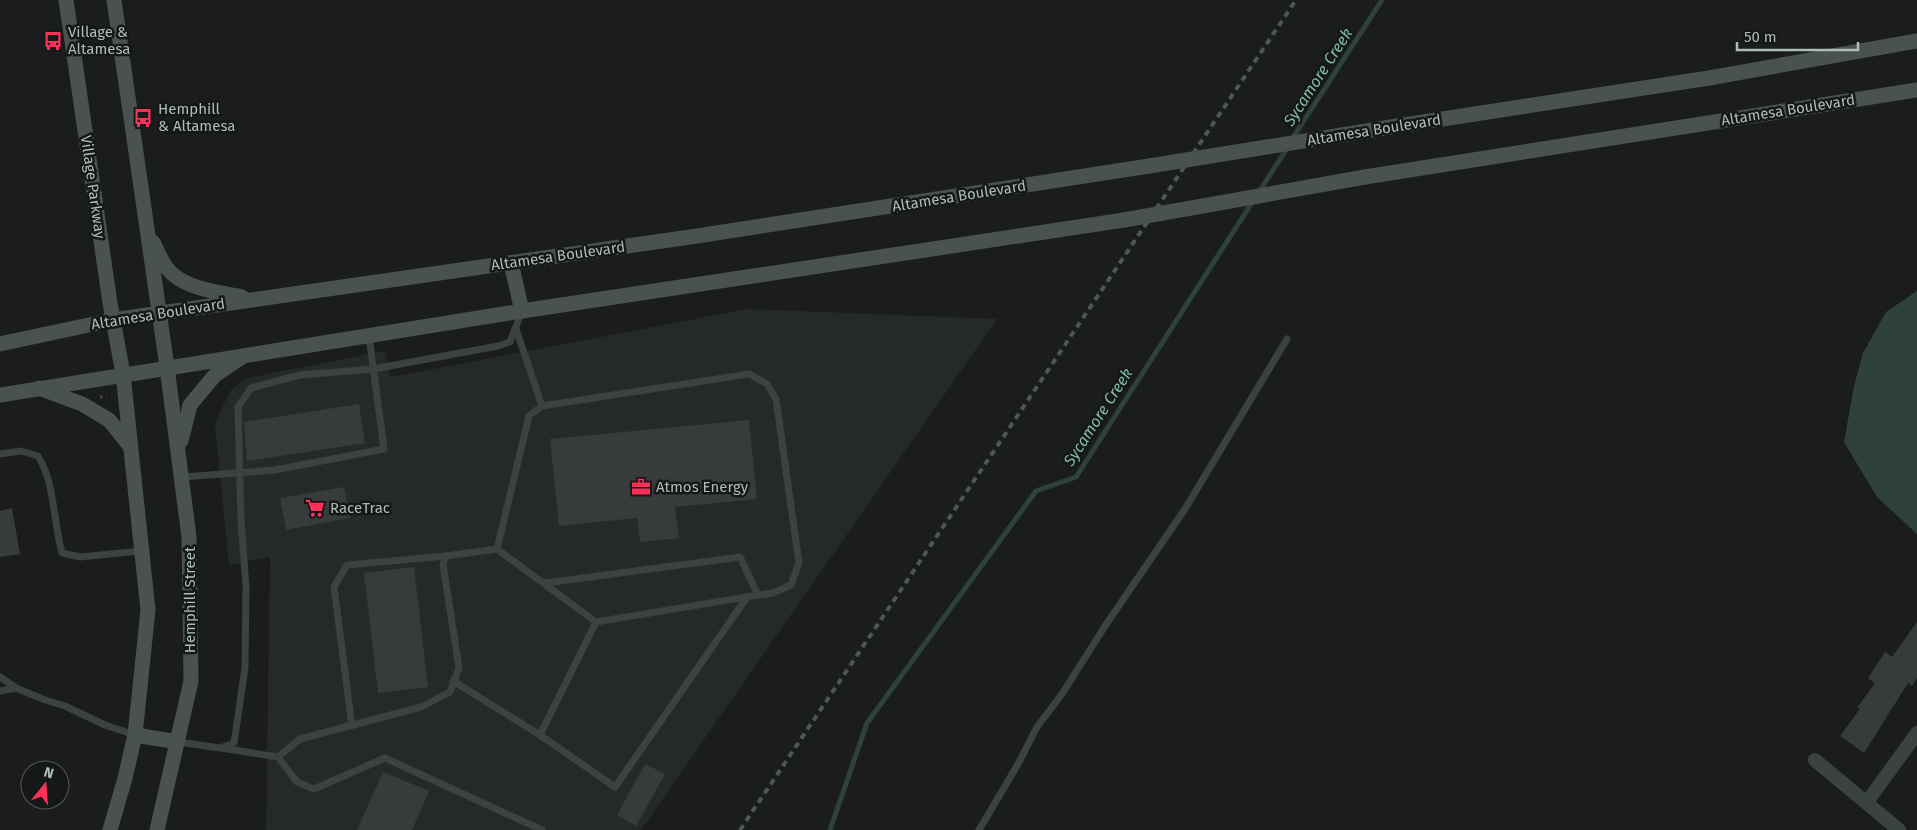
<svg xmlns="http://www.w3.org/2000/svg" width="1917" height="830" font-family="'Fira Sans',sans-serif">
	<rect width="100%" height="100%" fill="#1a1c1d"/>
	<polygon fill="#26292a" points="747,309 997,319 641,830 266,830 270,557 229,565 215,423 230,391 247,378 385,351 391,377"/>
	<polygon fill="#2f423a" points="1917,291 1917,534 1877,497 1844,442 1854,386 1863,353 1886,312"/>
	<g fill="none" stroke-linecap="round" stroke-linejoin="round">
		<g stroke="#2f423a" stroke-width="5">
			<polyline points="1292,139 1382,0"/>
			<polyline points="1259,192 1288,147"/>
			<polyline points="830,830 867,723 1036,491 1076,477 1253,201"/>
		</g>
	</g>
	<g fill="#373b3c">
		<polygon points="359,404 365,443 247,461 244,422"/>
		<polygon points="749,420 757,499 675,507 679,538 640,542 637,518 559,526 550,439"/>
		<polygon points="344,487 350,518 286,530 280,498"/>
		<polygon points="12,508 20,554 0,557 0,511"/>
		<polygon points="414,567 428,687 378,693 364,573"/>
		<polygon points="1917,622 1917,678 1912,686 1908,683 1864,753 1840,736 1860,709 1857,708 1875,683 1868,678 1885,652 1892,657"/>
		<polygon points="645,764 665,774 636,826 617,815"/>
		<polygon points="383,772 429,791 412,830 357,830"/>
	</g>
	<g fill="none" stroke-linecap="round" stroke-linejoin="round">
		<polyline stroke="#414948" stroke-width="3" stroke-dasharray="2.5 4" stroke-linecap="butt" points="100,397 107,396"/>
		<g stroke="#3b4242" stroke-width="7">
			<polyline points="516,329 542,406 749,374 767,384 776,399 799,563 791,585 773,593 758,595 596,622 497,549 529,416 542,406"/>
			<path d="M 0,454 L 21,451 L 38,456 C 55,483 53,521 62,553 L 80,557 L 141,551"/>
			<polyline points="182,477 275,470 384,449 369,336"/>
			<polyline points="545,583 740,557 758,595"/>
			<polyline points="0,677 16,688"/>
			<polyline points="453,681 540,735 596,622"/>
			<polyline points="0,691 16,688 45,700 65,706 105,725 135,735"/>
			<polyline points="352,726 334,587 347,565 446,556"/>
			<polyline points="540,735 615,787 747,597"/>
			<polyline points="178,742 220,748 234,743 245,668 246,587 241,520 238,407 251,388 300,375 373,369 498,346 510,342 522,311"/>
			<polyline points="221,748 278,757 300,739 421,707 450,692 459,668 443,564 446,556 497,549"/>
			<polyline points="278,757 297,782 314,789 385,758 542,830"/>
			<polyline points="979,830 1018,764 1037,727 1062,694 1105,626 1185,509 1287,339"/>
		</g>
		<g stroke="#3b4242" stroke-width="14">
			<polyline points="1815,760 1899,830"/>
			<polyline points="1867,802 1917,733"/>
		</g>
		<g stroke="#495251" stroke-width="15">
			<polyline points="66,0 110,303 123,374 148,610 135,735 125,778 110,830"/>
			<polyline points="114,0 167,367 189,537 191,681 157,830"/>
			<polyline points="1397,126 1709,78 1917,41"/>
			<polyline points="1365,177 1917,90"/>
			<path d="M 153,242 C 157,250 161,260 166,267 C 182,289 218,292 242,297"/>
			<polyline points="511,263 522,311"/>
			<polyline points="0,344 112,320 697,236 1149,166"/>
			<polyline points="39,388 82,404 109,420 130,446"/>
			<polyline points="0,395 522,311 1124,220"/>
			<polyline points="181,441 190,405 215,375 242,357"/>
			<polyline points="135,735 178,742"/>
		</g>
		<polyline stroke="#4e5756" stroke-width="4" stroke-dasharray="6 5" stroke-linecap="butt" points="740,830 1296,0"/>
		<g stroke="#495251" stroke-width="15">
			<polyline points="1149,166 1397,126"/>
			<polyline points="1124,220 1365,177"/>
		</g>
	</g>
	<defs>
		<g id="bus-bare" transform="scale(1.5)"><path d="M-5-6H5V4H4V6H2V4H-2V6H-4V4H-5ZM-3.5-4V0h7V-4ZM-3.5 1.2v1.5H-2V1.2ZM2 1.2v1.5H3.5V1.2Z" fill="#ff3058" stroke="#151718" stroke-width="2.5" paint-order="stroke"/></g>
		<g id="office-bare" transform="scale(1.5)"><path d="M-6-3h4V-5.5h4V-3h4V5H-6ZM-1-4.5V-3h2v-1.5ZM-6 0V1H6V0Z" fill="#ff3058" stroke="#151718" stroke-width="2.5" paint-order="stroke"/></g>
		<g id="supermarket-bare" transform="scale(1.5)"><path d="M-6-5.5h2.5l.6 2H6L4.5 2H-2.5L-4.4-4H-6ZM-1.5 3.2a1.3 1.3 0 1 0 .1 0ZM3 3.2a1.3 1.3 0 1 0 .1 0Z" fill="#ff3058" stroke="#151718" stroke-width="2.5" paint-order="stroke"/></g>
	</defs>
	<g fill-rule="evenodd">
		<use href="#bus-bare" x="53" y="41"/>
		<use href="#bus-bare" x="143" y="118"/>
		<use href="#office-bare" x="641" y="487"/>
		<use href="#supermarket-bare" x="315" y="508"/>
	</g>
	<g text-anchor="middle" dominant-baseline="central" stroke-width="5" stroke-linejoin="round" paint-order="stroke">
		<g font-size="15" fill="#acbdba" stroke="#151718" text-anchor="start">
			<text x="68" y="32">Village &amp;<tspan x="68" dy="17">Altamesa</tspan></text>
			<text x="158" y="109">Hemphill<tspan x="158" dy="17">&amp; Altamesa</tspan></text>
			<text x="656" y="487">Atmos Energy</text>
			<text x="330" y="508">RaceTrac</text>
		</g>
		<g font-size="15" fill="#acbdba" stroke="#151718">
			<text transform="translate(1788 110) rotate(-9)">Altamesa Boulevard</text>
			<text transform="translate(1374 130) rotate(-9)">Altamesa Boulevard</text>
			<text transform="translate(93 187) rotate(82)">Village Parkway</text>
			<text transform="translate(959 196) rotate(-9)">Altamesa Boulevard</text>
			<text transform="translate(558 256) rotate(-8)">Altamesa Boulevard</text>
			<text transform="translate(158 314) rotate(-9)">Altamesa Boulevard</text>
			<text transform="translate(190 600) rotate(-90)">Hemphill Street</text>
		</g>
		<g font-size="16" font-style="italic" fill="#81baa4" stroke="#151718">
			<text transform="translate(1318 77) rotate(-57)">Sycamore Creek</text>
			<text transform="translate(1098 417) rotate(-57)">Sycamore Creek</text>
		</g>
	</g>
	<g transform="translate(45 785) rotate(17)"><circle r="24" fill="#151718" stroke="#515959"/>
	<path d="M0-4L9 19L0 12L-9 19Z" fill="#ff3058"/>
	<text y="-8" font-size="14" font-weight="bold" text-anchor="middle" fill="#acbdba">N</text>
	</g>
	<path d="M1737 42v8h121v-8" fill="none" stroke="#acbdba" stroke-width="2.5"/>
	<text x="1744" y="42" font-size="15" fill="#acbdba" stroke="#151718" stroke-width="4" paint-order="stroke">50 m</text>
</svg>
